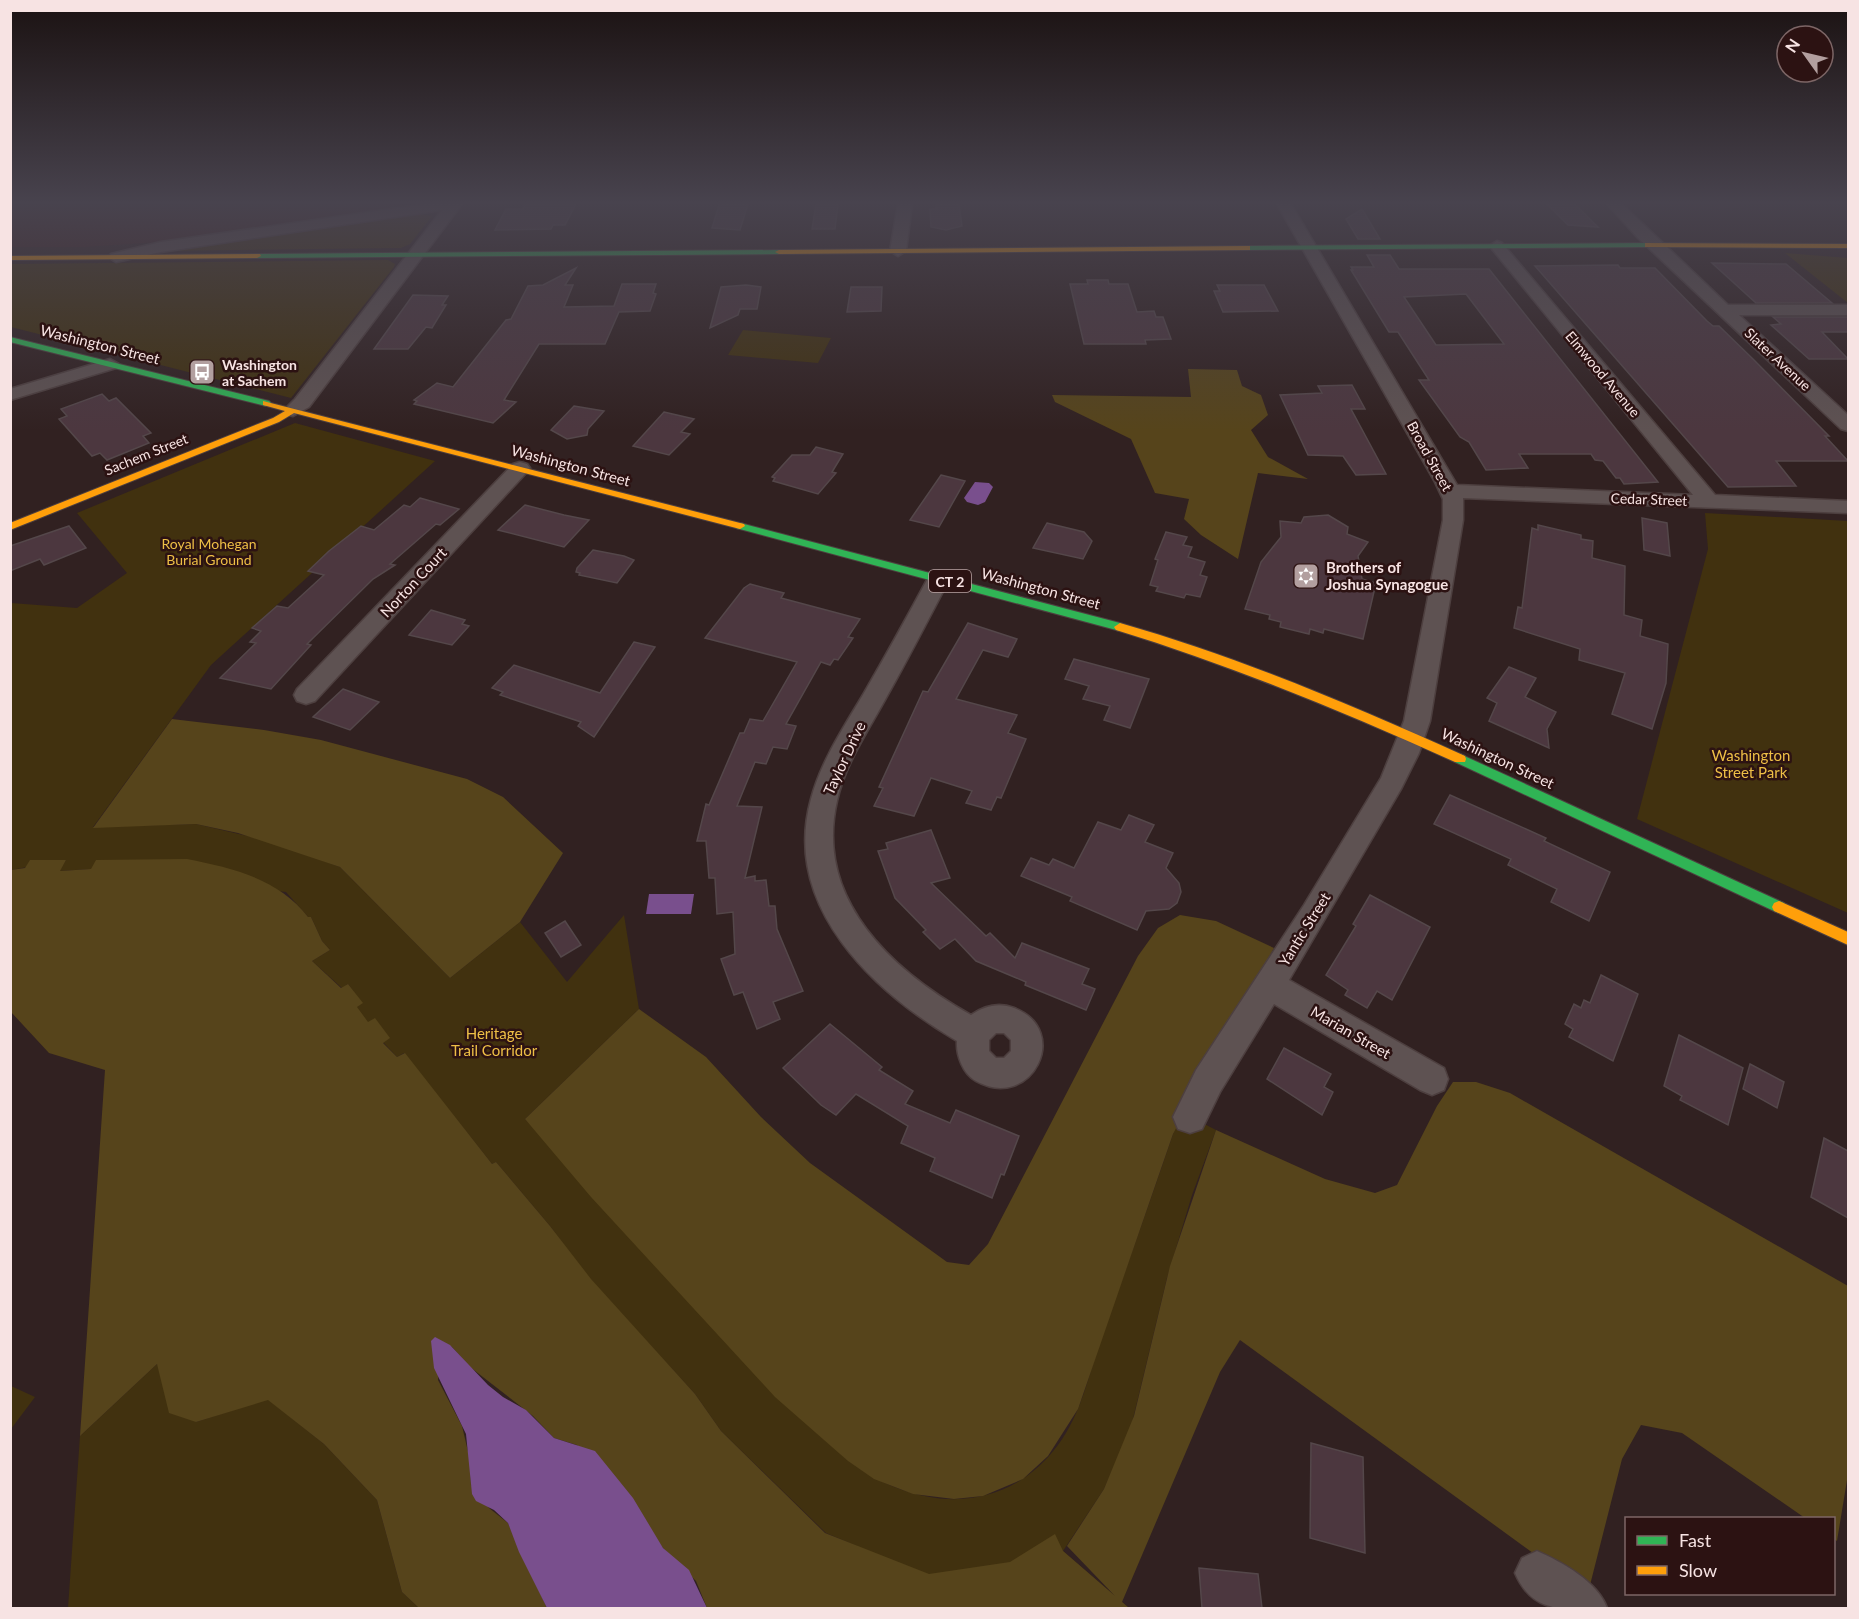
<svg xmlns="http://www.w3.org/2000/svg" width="1859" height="1619" font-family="Lato,sans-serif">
	<rect width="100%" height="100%" fill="#312121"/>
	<g fill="#3e1e1f">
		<polygon points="10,204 425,204 161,242 84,247 11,247"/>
		<polygon points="1626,204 1740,204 1745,209 1627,206"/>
	</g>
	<g fill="#41310f">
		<polygon points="420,214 432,216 410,244 401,248 165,251"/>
		<polygon points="1785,253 1848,258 1848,303"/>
		<polygon points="388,260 395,264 394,267 291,398 11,327 10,264"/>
		<polygon points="743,330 831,338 818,363 728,355"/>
		<path d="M 295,423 L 435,461 L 211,665 L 93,827 L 196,824 L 269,841 L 340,867 L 450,978 L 520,922 L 567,982 L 624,915 L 639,1009 L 525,1119 L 845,1458 C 912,1511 1003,1519 1058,1445 C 1082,1413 1089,1373 1102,1336 C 1126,1269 1150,1202 1173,1134 L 1183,1113 L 1216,1130 L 1192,1195 L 1167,1278 L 1131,1427 L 1104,1489 L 1063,1551 L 1129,1608 L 828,1608 L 857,1546 L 826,1533 L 721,1431 L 695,1394 L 587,1276 L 550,1226 L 496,1162 L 492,1164 L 404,1053 L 397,1057 L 383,1042 L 389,1038 L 368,1023 L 356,1007 L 362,1003 L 348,984 L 342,988 L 312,961 L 330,950 L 322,941 L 311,917 L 309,918 L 286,892 L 92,869 L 59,871 L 66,860 L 11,870 L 11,603 L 77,608 L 127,573 L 77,513 Z"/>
		<polygon points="1705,513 1848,521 1848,913 1637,819 1708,549"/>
		<polygon points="157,1364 196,1422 268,1399 324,1444 377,1500 402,1592 419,1608 68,1608 80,1436"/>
		<polygon points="11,1386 35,1397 11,1429"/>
	</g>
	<g fill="#56441b">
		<polygon points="1188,369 1237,370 1242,386 1261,395 1268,415 1251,430 1268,457 1308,479 1258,473 1238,559 1201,535 1184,519 1189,499 1155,493 1131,439 1055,402 1052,395 1191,397"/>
		<polygon points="172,719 264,730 321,740 467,779 503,797 563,853 520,922 450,978 340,867 238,833 196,824 93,828"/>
		<path d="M 187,859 C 233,868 279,879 308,917 L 311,917 L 322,941 L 330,950 L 312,961 L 341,988 L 348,984 L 363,1003 L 357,1007 L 368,1022 L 375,1018 L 390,1038 L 383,1043 L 397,1057 L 405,1053 L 492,1164 L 496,1162 L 550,1226 L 591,1279 L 695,1394 L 721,1431 L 825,1533 L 929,1574 L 1010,1562 L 1055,1534 L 1063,1551 L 1115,1596 L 1067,1546 L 1104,1489 L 1134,1416 L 1170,1266 L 1216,1130 L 1325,1179 L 1375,1193 L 1397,1185 L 1437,1106 L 1453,1082 L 1476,1082 L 1510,1093 L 1848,1286 L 1848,1474 L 1837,1541 L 1834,1539 L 1834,1518 L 1805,1518 L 1682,1433 L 1641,1425 L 1622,1459 L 1588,1593 L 1240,1340 L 1220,1372 L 1122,1602 L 1129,1608 L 707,1608 L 696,1581 L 663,1548 L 577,1445 L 554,1438 L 533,1416 L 470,1367 L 452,1347 L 442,1343 L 438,1380 L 462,1426 L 470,1460 L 471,1485 L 489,1508 L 508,1523 L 547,1608 L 419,1608 L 402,1592 L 377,1500 L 324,1444 L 268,1400 L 196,1422 L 169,1413 L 157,1364 L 80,1436 L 105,1070 L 49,1053 L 11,1012 L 11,870 L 25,868 L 30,860 L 66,860 L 60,871 L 91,869 L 96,860 Z"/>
		<polygon points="1180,915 1216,921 1274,948 1173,1134 1078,1409 1048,1456 1023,1479 983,1496 954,1499 913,1494 874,1479 848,1461 775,1397 591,1197 525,1119 639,1009 706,1057 761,1117 810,1163 947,1262 969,1265 988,1244 1138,956 1158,928"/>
	</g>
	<g fill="#794f8d">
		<polygon points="975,482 989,483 993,487 985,502 978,505 967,502 964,498"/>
		<polygon points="649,894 694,894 691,914 646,914"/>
		<polygon points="435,1337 450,1345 488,1385 503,1397 526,1410 554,1438 595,1451 633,1498 663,1548 689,1570 707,1608 547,1608 519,1552 508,1523 494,1510 476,1501 472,1494 466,1434 434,1368 431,1341"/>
	</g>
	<g fill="#4c373f" stroke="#54474a" stroke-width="1.5" fill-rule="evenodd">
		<polygon points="525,204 576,204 565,225 553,225 551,229 495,230 506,209 523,209"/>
		<polygon points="748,204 740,230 712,228 719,205"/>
		<polygon points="816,204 838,204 835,229 812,229"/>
		<polygon points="959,204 962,226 946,230 931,227 930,209 936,209 936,205"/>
		<polygon points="1547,204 1575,204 1598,227 1568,225"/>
		<polygon points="1362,209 1380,239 1358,239 1346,219"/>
		<path d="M 1367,255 L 1390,255 L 1399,269 L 1489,269 L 1658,482 L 1624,484 L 1620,478 L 1616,478 L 1603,461 L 1595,460 L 1591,454 L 1519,454 L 1528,468 L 1486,470 L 1469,442 L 1460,437 L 1419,380 L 1429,380 L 1398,332 L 1389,332 L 1351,270 L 1353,270 L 1351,267 L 1374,267 ZM 1466,294 L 1504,344 L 1436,345 L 1404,297 Z"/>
		<polygon points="1712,263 1786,264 1832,303 1756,303"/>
		<polygon points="1618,265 1620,268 1655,268 1707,321 1713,326 1719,326 1754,360 1829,436 1825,436 1848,461 1776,461 1796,486 1728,487 1535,266"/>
		<polygon points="576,268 565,285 573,285 564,307 614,306 622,284 656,284 653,293 656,294 650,311 619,312 605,344 539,344 504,400 516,402 493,423 414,404 417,401 414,400 437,383 453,387 506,320 511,319 528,286 543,285"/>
		<polygon points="1087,280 1108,280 1109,284 1128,284 1137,312 1154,311 1156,317 1163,317 1171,339 1145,340 1146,344 1084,344 1070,284 1088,284"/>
		<polygon points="746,285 761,287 757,309 740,309 738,315 710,328 721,287"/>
		<polygon points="1217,285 1264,285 1278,311 1223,312 1214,291 1220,291"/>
		<polygon points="851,287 882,287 881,311 847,312"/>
		<polygon points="413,295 448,296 442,305 446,305 432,328 426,327 408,349 374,349"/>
		<polygon points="1773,317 1848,317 1848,332 1822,332 1848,359 1809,359 1771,325 1781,324"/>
		<polygon points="1352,385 1365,409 1351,409 1386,474 1356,475 1343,456 1308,455 1280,395 1322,393 1318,386"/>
		<polygon points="102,394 109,401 116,398 151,433 143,436 149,443 107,460 100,453 92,456 59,419 67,416 61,409"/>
		<polygon points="574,406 604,411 588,429 587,435 567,439 551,430"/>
		<polygon points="664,412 694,419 681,432 690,434 669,455 633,446"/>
		<polygon points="816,447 843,454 832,472 836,473 818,494 773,481 775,478 772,477 792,455 810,455"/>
		<polygon points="941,475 965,481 939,527 910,520"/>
		<polygon points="420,498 459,509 440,525 436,524 390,564 395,565 373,579 307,644 311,645 271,689 220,678 256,643 250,642 261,631 252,628 277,606 288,608 324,575 308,571 329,551 361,526 374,530 404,505 410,507"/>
		<polygon points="525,505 564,515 589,520 564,547 498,530"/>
		<polygon points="1328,515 1348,527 1347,534 1368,542 1358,556 1362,579 1376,583 1363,639 1324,629 1323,633 1310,629 1309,634 1280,627 1281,622 1269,619 1270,615 1245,609 1261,562 1281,537 1280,521 1301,523 1304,517"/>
		<polygon points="1642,518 1667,523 1670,556 1644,550"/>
		<polygon points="1047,523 1084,532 1092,541 1083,559 1033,548"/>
		<polygon points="1538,525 1581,535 1581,539 1593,541 1592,558 1625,566 1624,615 1642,620 1640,636 1668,644 1666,683 1652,729 1612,714 1625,673 1579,660 1580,649 1514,628 1518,607 1522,608 1532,528 1538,530"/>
		<polygon points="69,526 86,548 44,565 40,559 10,571 10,546"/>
		<polygon points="1166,532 1187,537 1183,545 1192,547 1188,557 1205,562 1200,575 1207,577 1200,597 1186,594 1184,598 1156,591 1158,587 1150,585 1158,560 1155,559"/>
		<polygon points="593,550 624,556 634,560 617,583 579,575 580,573 576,572 577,568"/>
		<polygon points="750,584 784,593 781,598 860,619 848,637 853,638 838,660 834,659 830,665 821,662 786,724 796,726 787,749 773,747 766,764 755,762 737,806 762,807 745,878 755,876 755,881 766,880 769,906 775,906 777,929 803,991 773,1002 780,1019 757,1029 743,992 734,995 721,959 735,954 733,912 717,914 715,878 709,878 706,841 697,841 706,804 709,805 740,733 744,733 750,719 763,721 797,662 705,638 744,588"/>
		<polygon points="431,610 465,620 462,624 469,626 452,645 409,635"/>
		<polygon points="968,623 1017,639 1008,657 983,650 956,699 1017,715 1008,733 1026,739 1001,798 997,797 991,810 966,803 972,791 931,778 914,816 874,806 883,788 879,787 923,691 928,692"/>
		<polygon points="634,642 655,647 594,737 578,726 581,722 500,695 503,692 492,688 514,665 600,693"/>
		<polygon points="1074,659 1149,679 1130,728 1104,720 1110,706 1083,699 1089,686 1065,679"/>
		<polygon points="1509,667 1536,678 1525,697 1556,712 1547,729 1549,748 1489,721 1497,703 1487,698"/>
		<polygon points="343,689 379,702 350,730 313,717"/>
		<polygon points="1450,795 1546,838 1544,841 1610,872 1589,921 1551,902 1557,889 1508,865 1511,859 1434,824"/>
		<polygon points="1129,815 1154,825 1145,842 1173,853 1166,868 1179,883 1181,892 1177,903 1169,909 1146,911 1137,930 1070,901 1072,897 1021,876 1031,858 1049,865 1053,859 1074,868 1098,822 1121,830"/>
		<polygon points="931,830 950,878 931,883 986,936 990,933 1015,958 1022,943 1089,969 1082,984 1095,989 1086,1010 1025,985 1026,982 976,961 955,939 940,949 923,932 926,930 895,898 878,851 888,849 886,843"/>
		<polygon points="1370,895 1430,927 1392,1000 1377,991 1367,1008 1345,995 1348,990 1326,975 1356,926 1353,924"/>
		<polygon points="565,921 581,945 561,957 545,933"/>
		<polygon points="1601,975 1638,994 1613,1061 1569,1037 1573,1029 1565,1024 1574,1004 1581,1008 1584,1000 1590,1003"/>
		<polygon points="830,1024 882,1067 879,1070 913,1091 905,1104 950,1123 956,1110 1019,1136 1004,1175 1001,1174 992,1198 930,1171 935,1158 901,1143 908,1126 856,1094 836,1115 821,1105 783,1068"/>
		<polygon points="1679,1035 1743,1068 1728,1125 1680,1100 1682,1096 1664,1086"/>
		<polygon points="1284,1048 1331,1074 1324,1087 1333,1092 1322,1115 1267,1079"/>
		<polygon points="1750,1064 1784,1082 1777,1108 1743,1089"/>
		<polygon points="1824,1138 1848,1151 1848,1218 1811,1197"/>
		<polygon points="1311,1443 1363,1457 1365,1553 1310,1538"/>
		<polygon points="1199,1568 1258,1574 1262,1608 1202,1608"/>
	</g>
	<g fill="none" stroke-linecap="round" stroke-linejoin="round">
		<g stroke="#4d3f3f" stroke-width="3">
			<g id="street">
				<polygon points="426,204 462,204 309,407 293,416 286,414 284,410 295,399 442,210 161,252 116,262 108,257 111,254 161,242"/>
				<polygon points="898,204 912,204 906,251 898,256 890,251"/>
				<polygon points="1277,204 1291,204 1457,485 1693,495 1492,249 1489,246 1497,241 1502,243 1715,495 1848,501 1848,513 1463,498 1463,520 1430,721 1419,753 1401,789 1289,980 1444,1068 1448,1079 1444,1090 1432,1095 1420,1090 1274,1004 1220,1092 1202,1129 1190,1133 1178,1129 1173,1117 1196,1070 1304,905 1381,778 1404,721 1443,520 1443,499 1435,482"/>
				<polygon points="1607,204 1622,204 1728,305 1848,305 1848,315 1739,315 1848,415 1848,431 1841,429 1638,238"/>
				<polygon points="110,359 119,364 116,368 10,400 10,389"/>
				<polygon points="520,462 527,464 530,468 527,472 315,701 306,704 297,701 294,695 297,689 513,464"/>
				<path d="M 939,571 L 947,573 L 950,578 C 929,618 908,659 886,698 C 868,731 845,764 837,801 C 814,900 893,971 971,1015 C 984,1006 999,1002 1014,1008 C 1072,1030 1032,1112 976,1081 C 963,1074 956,1055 957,1041 C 874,992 781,907 811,799 C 821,761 844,727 864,693 C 886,655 907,617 928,578 L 931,573 ZM 996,1033 L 1004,1033 L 1011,1040 L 1011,1051 L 1004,1058 L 996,1058 L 989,1051 L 989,1040 Z"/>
				<path d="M 1537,1551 C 1562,1562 1598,1582 1607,1608 C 1567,1608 1534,1617 1515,1573 L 1522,1558 Z"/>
			</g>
		</g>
		<g stroke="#4d3f3f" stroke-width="2">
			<g id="fast">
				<polygon points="1648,243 1651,243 1651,247 1247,250 1243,248 1247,246"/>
				<polygon points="779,250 782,250 782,254 257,258 253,256 257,254"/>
				<polygon points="10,337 269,401 271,403 266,406 10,342"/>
				<polygon points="740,523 1120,623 1126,627 1120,631 736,528 736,524"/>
				<polygon points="1460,754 1784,903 1786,907 1784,911 1779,913 1774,911 1455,762 1454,759 1455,756"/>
			</g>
		</g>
		<g stroke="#4d3f3f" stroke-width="2">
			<g id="slow">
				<polygon points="1645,243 1848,244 1848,248 1648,247 1645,247"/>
				<polygon points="1247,246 1250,246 1250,250 779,254 775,252 779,250"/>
				<polygon points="260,254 261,256 257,258 10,260 10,256"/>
				<polygon points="263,401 744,524 745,526 740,529 294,413 279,422 10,530 10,523 273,418 285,411 263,405"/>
				<path d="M 1120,623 C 1239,657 1352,705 1465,756 L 1466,759 L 1465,762 L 1455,762 C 1344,712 1233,666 1116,630 L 1114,627 Z"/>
				<polygon points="1779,901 1848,932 1848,945 1774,911 1772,907 1774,903"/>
			</g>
		</g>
		<use href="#street" fill="#5e5252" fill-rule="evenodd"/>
		<use href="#fast" fill="#30b455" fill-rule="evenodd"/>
		<use href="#slow" fill="#ff9f0a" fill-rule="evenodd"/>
	</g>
	<linearGradient id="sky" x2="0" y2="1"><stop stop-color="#1b1212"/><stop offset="0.47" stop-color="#48434e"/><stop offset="1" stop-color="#48434e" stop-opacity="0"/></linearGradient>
	<rect width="1859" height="431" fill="url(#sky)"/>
	<defs>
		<g id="bus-square" transform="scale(1.35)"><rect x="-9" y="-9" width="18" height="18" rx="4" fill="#b29f9f" stroke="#2c1212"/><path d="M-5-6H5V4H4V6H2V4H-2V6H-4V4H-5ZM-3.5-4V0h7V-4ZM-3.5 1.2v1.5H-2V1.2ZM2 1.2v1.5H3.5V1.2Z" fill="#fff"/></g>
		<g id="synagogue-square" transform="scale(1.35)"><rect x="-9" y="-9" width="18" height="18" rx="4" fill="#b29f9f" stroke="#2c1212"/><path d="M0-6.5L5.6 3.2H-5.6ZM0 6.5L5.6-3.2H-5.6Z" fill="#fff"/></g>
	</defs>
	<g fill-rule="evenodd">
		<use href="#bus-square" x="202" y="372"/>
		<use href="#synagogue-square" x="1306" y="576"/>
	</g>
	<g text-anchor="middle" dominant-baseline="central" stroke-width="5" stroke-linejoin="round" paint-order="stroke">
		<g font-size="14" fill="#f7e3e3" stroke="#2c1212">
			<text transform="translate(1778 359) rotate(43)">Slater Avenue</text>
			<text transform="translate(1603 374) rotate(50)">Elmwood Avenue</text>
			<text transform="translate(146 454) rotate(-22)">Sachem Street</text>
			<text transform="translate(1430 456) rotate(61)">Broad Street</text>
			<text transform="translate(1649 499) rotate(2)">Cedar Street</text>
		</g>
		<g font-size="14" font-weight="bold" fill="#f7e3e3" stroke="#2c1212" text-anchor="start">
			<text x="222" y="364">Washington<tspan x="222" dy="16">at Sachem</tspan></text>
		</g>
		<g font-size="14" fill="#eebf46" stroke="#2c1212">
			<text x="209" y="543">Royal Mohegan<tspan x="209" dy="16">Burial Ground</tspan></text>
		</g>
		<rect fill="#2c1212" stroke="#baa4a4" stroke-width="1.5" x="929" y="570" width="42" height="22" rx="4.5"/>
		<g font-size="14" font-weight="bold" fill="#f7e3e3">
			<text x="950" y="581">CT 2</text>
		</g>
		<g font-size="15" fill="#f7e3e3" stroke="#2c1212">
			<text transform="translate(100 344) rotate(14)">Washington Street</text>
			<text transform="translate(571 465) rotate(15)">Washington Street</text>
			<text transform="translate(413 582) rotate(-47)">Norton Court</text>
			<text transform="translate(1041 588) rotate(15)">Washington Street</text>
			<text transform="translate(844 758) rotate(-65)">Taylor Drive</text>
			<text transform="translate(1498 758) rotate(25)">Washington Street</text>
			<text transform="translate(1304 929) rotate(-58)">Yantic Street</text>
			<text transform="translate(1351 1032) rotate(30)">Marian Street</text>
		</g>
		<g font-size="15" font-weight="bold" fill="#f7e3e3" stroke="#2c1212" text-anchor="start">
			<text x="1326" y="567">Brothers of<tspan x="1326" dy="17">Joshua Synagogue</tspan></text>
		</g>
		<g font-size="15" fill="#eebf46" stroke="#2c1212">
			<text x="1751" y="755">Washington<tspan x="1751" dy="17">Street Park</tspan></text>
			<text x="494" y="1033">Heritage<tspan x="494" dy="17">Trail Corridor</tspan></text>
		</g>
	</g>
	<rect width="1859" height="1619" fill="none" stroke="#f7e3e3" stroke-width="24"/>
	<rect x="1625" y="1517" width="210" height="78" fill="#2c1212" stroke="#7d6666" stroke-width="1.5"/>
	<rect x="1637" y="1536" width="30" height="9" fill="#30b455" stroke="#7d6666" stroke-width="1.5"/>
	<text x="1679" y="1547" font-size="18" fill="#f7e3e3">Fast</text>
	<rect x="1637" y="1566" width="30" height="9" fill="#ff9f0a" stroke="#7d6666" stroke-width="1.5"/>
	<text x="1679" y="1577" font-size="18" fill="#f7e3e3">Slow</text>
	<g transform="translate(1805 54) rotate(304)"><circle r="28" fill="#2c1212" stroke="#7d6666" stroke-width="1.5"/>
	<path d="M0-4.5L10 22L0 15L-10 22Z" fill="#b29f9f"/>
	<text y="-9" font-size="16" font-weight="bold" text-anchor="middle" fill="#f7e3e3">N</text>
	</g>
</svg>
